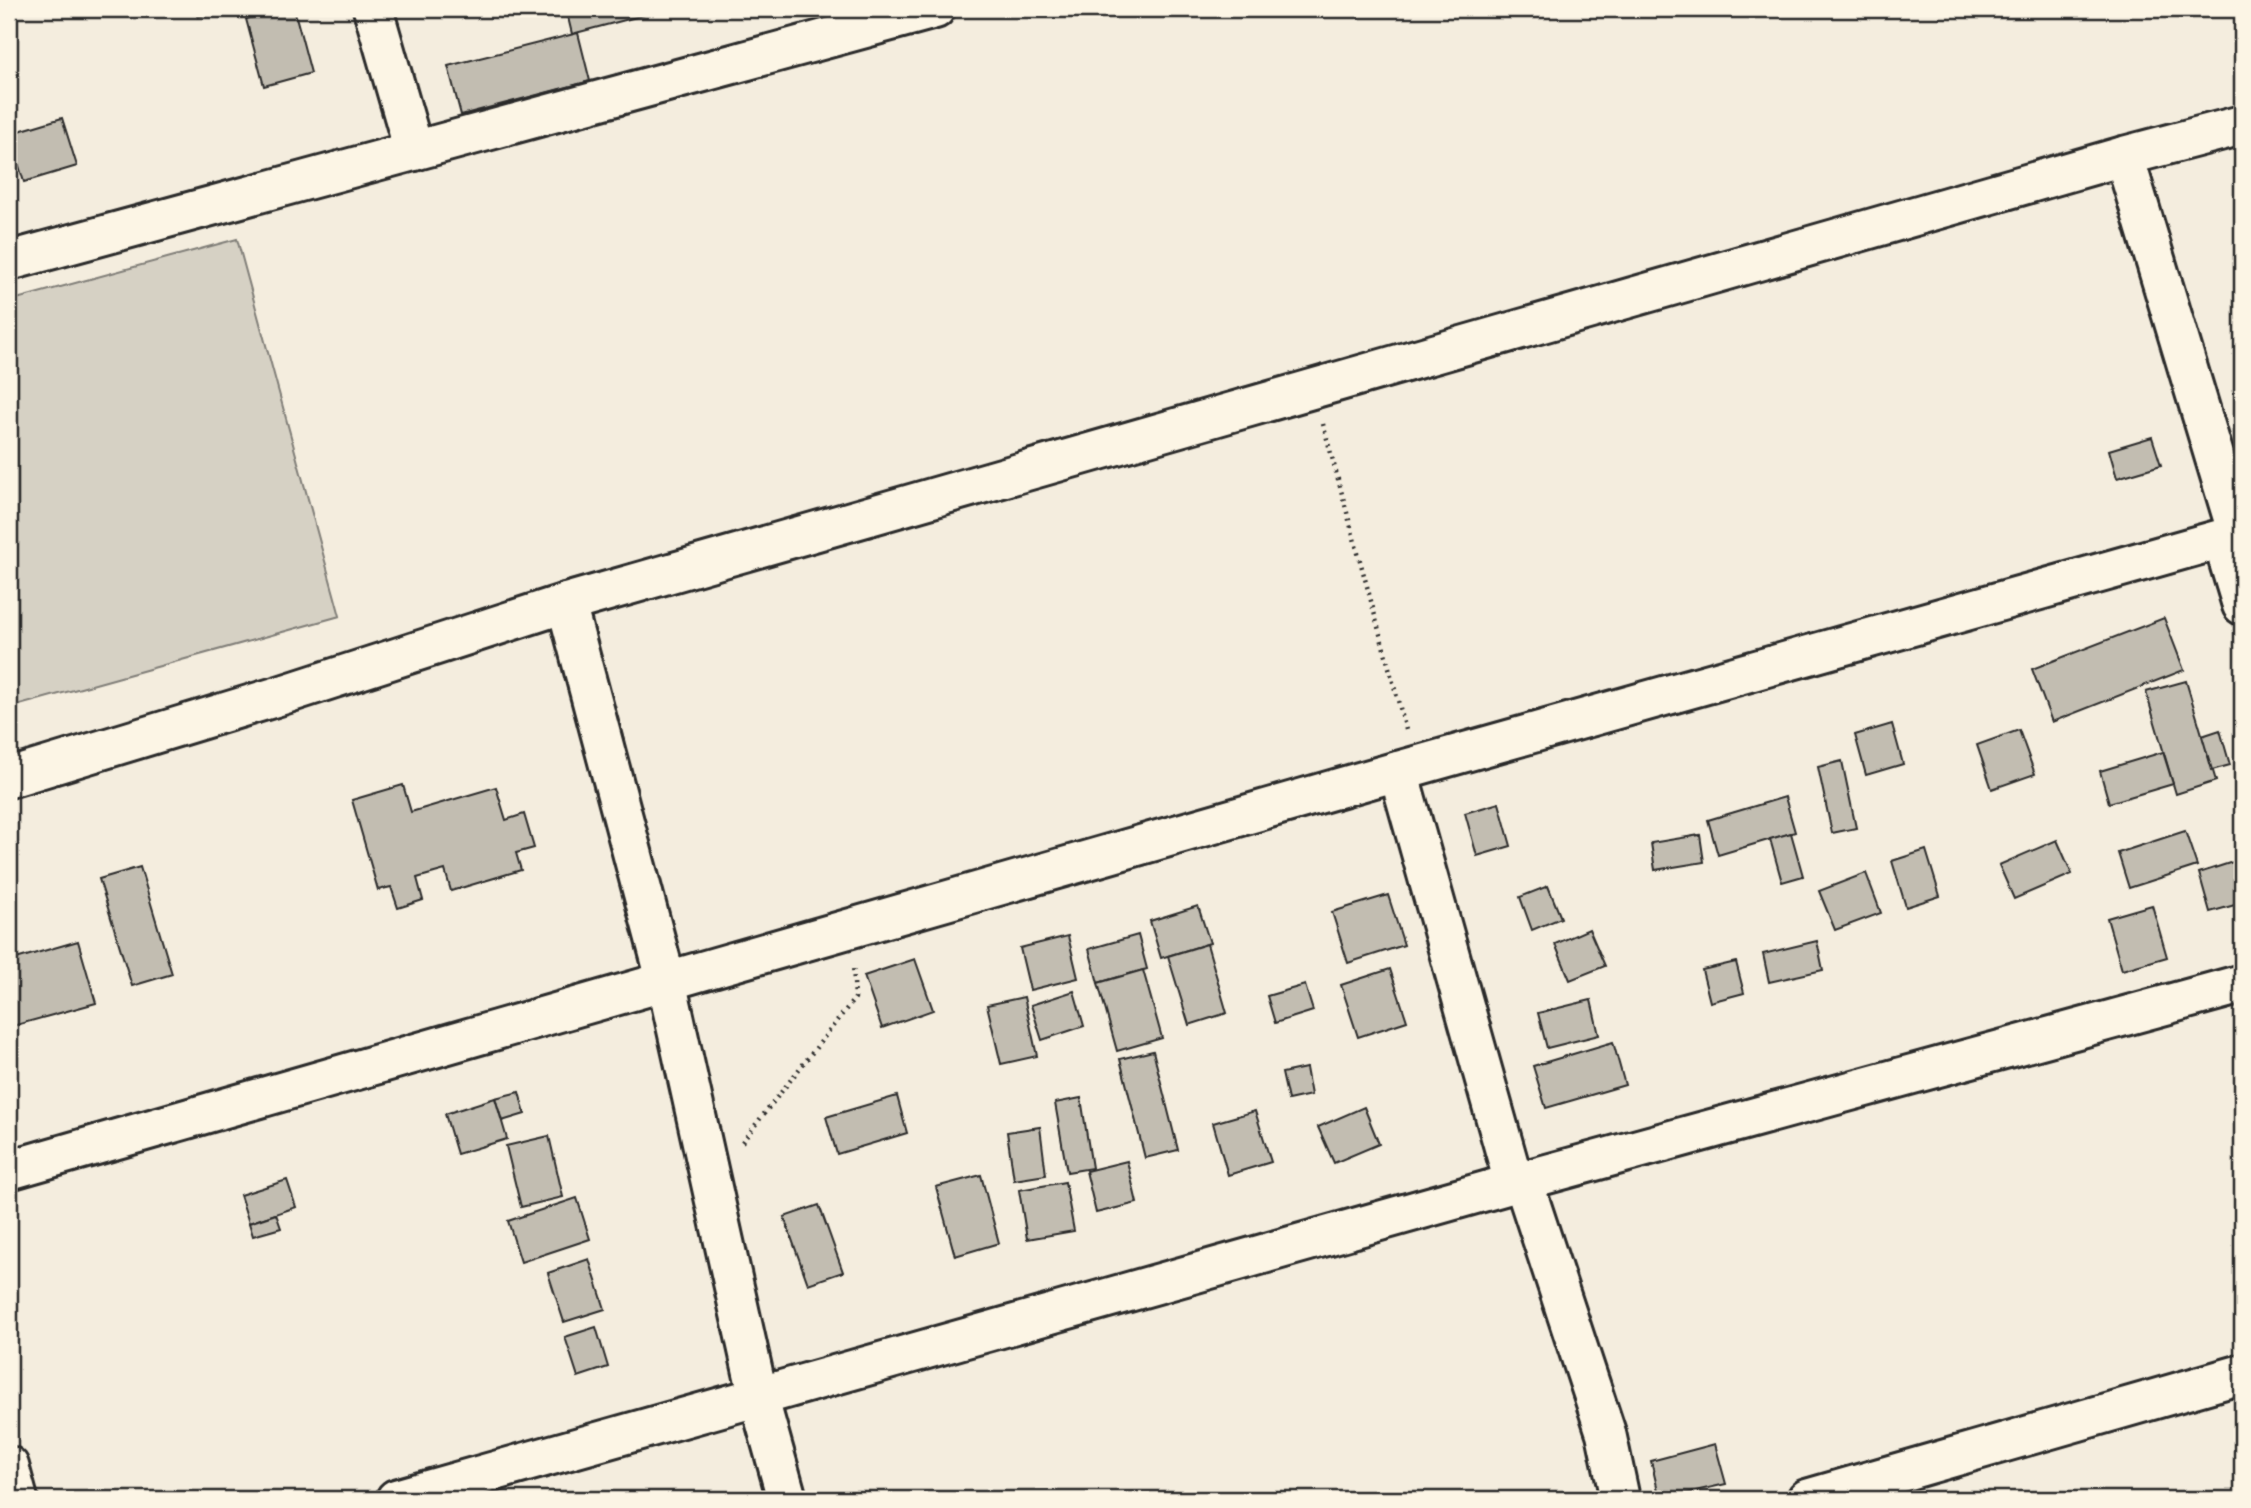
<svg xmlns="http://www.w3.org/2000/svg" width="2251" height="1508" font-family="Sriracha,sans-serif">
	<rect width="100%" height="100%" fill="#f4edde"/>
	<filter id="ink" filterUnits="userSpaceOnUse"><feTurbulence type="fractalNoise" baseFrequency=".0143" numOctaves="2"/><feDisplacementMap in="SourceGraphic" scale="14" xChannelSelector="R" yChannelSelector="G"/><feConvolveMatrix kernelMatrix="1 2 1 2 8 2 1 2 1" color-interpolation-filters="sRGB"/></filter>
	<g filter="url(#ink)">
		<polygon fill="#d6d1c4" stroke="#807e78" stroke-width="2" points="237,239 340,616 9,708 9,301"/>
		<g fill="#c2bdb1" stroke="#2b2b2b" stroke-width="2">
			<polygon points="196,9 229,9 198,17"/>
			<polygon points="285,9 294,9 311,73 264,86 246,19"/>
			<polygon points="566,9 643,9 644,15 572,34"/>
			<polygon points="578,33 590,81 461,115 448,66"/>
			<polygon points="62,118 77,166 24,182 9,134"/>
			<polygon points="2152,437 2161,465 2117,478 2109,450"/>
			<polygon points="2164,618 2184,670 2052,722 2032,669"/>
			<polygon points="2186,681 2216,781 2176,794 2146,692"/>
			<polygon points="1892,724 1903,764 1866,775 1855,735"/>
			<polygon points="2019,730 2035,774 1992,789 1977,745"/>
			<polygon points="2220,730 2230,765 2212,770 2202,736"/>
			<polygon points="2163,752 2173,784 2109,803 2100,771"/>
			<polygon points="1842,761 1856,828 1832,833 1818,767"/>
			<polygon points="403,785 411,812 496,787 506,820 524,814 534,848 516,853 521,870 451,891 445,870 417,878 423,900 398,908 391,887 378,890 352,800"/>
			<polygon points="1785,797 1795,832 1718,855 1708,820"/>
			<polygon points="1499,803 1511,846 1477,856 1465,813"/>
			<polygon points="2185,831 2197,866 2129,888 2118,853"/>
			<polygon points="1791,833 1803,876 1782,882 1770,839"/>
			<polygon points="1700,835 1704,862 1655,870 1651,843"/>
			<polygon points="2057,840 2072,874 2014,899 1999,865"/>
			<polygon points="1926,850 1940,896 1906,907 1892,861"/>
			<polygon points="2239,860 2242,870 2242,903 2210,912 2199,873"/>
			<polygon points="140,867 172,974 132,986 99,879"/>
			<polygon points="1866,873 1881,913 1835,930 1819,891"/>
			<polygon points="1548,886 1561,918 1532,930 1520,897"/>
			<polygon points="1388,895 1404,945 1348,963 1332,912"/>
			<polygon points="2152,905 2167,957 2122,970 2107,918"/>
			<polygon points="1198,906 1210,943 1161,958 1150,921"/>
			<polygon points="1589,929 1605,966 1570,980 1555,944"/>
			<polygon points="1138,935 1147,969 1098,983 1089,949"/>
			<polygon points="1068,936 1078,978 1030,990 1020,948"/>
			<polygon points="78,941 96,1003 9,1027 9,961"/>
			<polygon points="1817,941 1823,970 1769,982 1763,954"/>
			<polygon points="1207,944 1227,1013 1189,1025 1168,956"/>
			<polygon points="915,959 933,1010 882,1028 864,976"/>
			<polygon points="1736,962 1744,993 1710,1002 1702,970"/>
			<polygon points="1390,969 1407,1021 1358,1037 1341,985"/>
			<polygon points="1143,970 1162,1038 1117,1051 1098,983"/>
			<polygon points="1305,985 1313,1011 1275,1023 1267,996"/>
			<polygon points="1074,991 1084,1026 1042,1040 1031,1005"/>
			<polygon points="1024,997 1037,1056 1001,1064 987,1005"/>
			<polygon points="1591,1000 1599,1035 1547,1048 1538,1013"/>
			<polygon points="1613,1042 1625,1085 1546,1108 1533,1066"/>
			<polygon points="1153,1051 1178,1150 1145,1158 1120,1059"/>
			<polygon points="1306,1068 1311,1095 1288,1100 1282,1073"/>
			<polygon points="519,1092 525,1114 502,1121 495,1098"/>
			<polygon points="897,1096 907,1133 837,1154 826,1117"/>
			<polygon points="495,1098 507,1139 457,1154 445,1114"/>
			<polygon points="1081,1098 1092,1168 1067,1172 1055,1103"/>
			<polygon points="1364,1107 1379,1144 1334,1163 1318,1127"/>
			<polygon points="1255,1111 1271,1162 1228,1175 1213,1123"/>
			<polygon points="1040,1127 1046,1175 1014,1180 1007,1132"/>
			<polygon points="549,1136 563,1197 521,1207 506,1146"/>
			<polygon points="1127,1161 1137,1203 1096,1213 1086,1171"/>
			<polygon points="981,1175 999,1243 955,1256 936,1187"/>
			<polygon points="287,1180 296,1207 249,1223 240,1195"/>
			<polygon points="1065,1182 1074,1231 1027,1239 1019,1190"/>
			<polygon points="577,1198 590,1239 521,1262 508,1221"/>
			<polygon points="819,1205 843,1272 808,1284 784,1217"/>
			<polygon points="276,1214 281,1228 253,1236 249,1223"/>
			<polygon points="589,1259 605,1309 564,1322 548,1273"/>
			<polygon points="596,1327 608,1367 578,1377 565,1337"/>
			<polygon points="1715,1444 1726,1484 1660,1499 1651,1461"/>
		</g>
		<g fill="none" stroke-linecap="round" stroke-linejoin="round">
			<g stroke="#2b2b2b" stroke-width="44">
				<g id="minor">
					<polyline points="373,9 414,151"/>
					<polyline points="2124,156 2238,535"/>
					<polyline points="9,261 935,9"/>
					<polyline points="2222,539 2242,605"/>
					<polyline points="566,603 666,980 758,1395 787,1499"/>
					<polyline points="1398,771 1514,1183"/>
					<polyline points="9,778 282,695 566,603 2124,156 2242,125"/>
					<polyline points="9,1170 1398,771 2242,533"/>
					<polyline points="1523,1181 1606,1433 1620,1499"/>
					<polyline points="9,1466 18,1499"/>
					<polyline points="396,1499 1514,1183 2242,984"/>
					<polyline points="1807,1499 2242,1374"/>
				</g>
			</g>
			<g stroke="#2b2b2b" stroke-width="4.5" stroke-dasharray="2 5" stroke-linecap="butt">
				<polyline points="1323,424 1406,730"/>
				<polyline points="742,1142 855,998 853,965"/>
			</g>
			<use href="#minor" stroke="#fcf5e5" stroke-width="38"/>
		</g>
	</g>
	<rect width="2251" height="1508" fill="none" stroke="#fcf5e5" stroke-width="35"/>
	<rect x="18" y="18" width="2216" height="1473" fill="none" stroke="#2b2b2b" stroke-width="2.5" filter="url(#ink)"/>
</svg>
